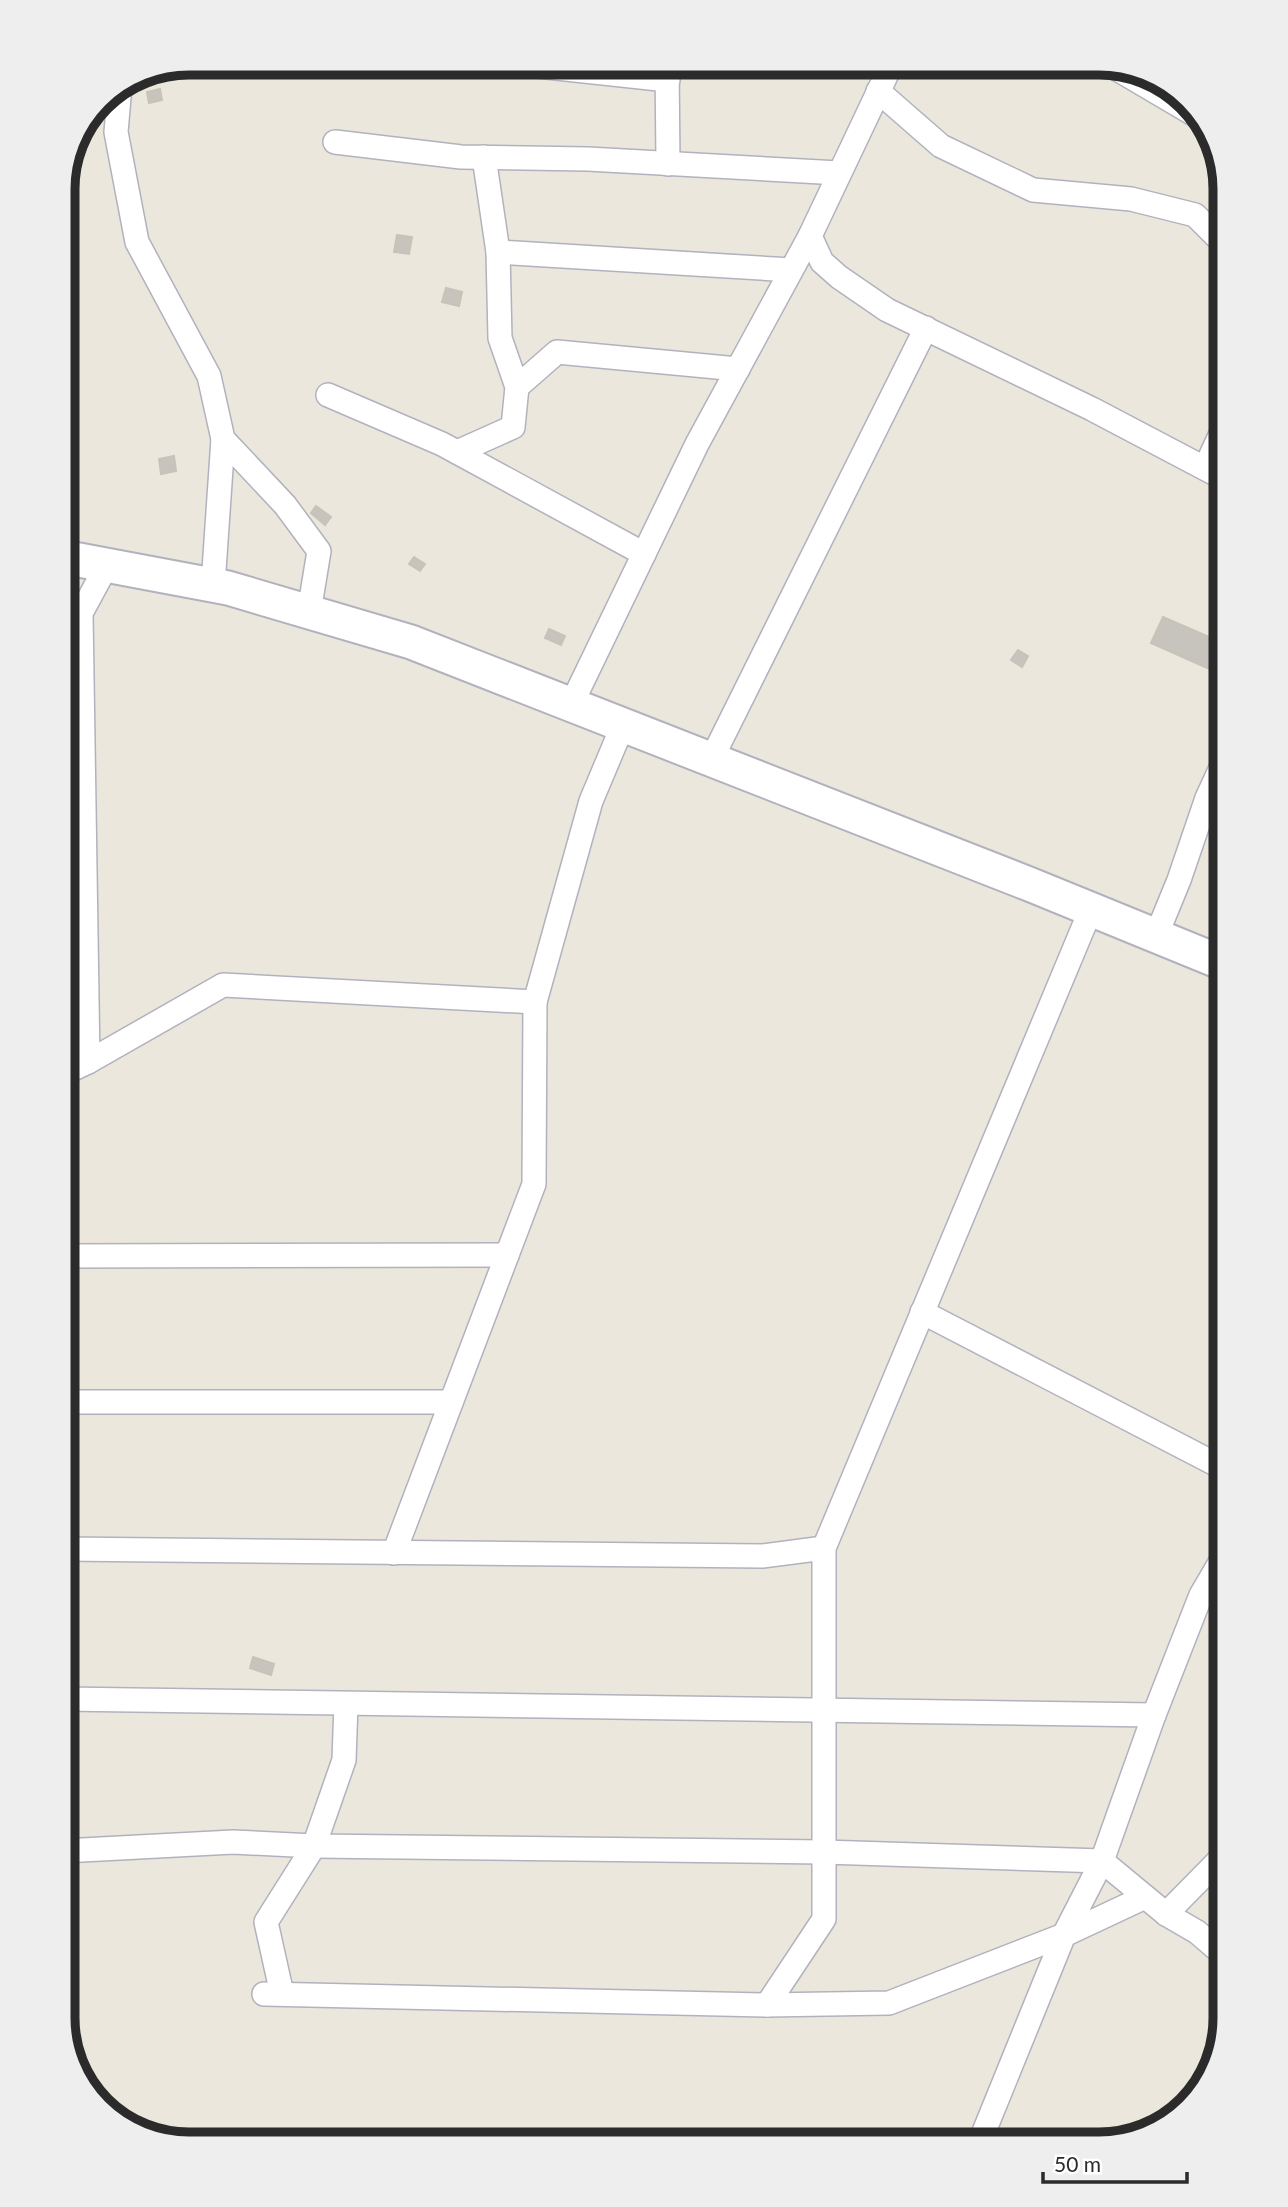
<svg xmlns="http://www.w3.org/2000/svg" width="1288" height="2207" font-family="Lato,sans-serif">
	<rect width="100%" height="100%" fill="#ece7dd"/>
	<g fill="#c7c4bd" stroke="#c7c3b7" stroke-width="2">
		<polygon points="160,89 162,100 149,103 147,92"/>
		<polygon points="397,235 412,237 409,254 394,252"/>
		<polygon points="446,288 462,292 459,306 442,302"/>
		<polygon points="174,456 176,471 161,474 159,459"/>
		<polygon points="316,506 331,517 325,525 311,513"/>
		<polygon points="414,557 425,564 420,571 409,564"/>
		<polygon points="1163,617 1225,644 1225,676 1151,643"/>
		<polygon points="549,629 565,636 561,645 545,638"/>
		<polygon points="1018,650 1028,656 1022,667 1011,660"/>
		<polygon points="253,1657 274,1664 271,1675 250,1668"/>
	</g>
	<g fill="none" stroke-linecap="round" stroke-linejoin="round">
		<g stroke="#b1b2bd" stroke-width="26">
			<g id="street">
				<polyline points="510,63 668,80"/>
				<polyline points="667,63 668,164"/>
				<polyline points="827,63 890,67"/>
				<polyline points="1107,63 1197,116"/>
				<polyline points="120,86 116,132 137,242 209,376 223,439 285,505 319,551 309,612"/>
				<polyline points="878,91 941,146 1033,190 1131,199 1195,215 1225,245"/>
				<polyline points="335,142 461,157 588,159 839,173"/>
				<polyline points="484,157 498,252 500,338 517,387"/>
				<polyline points="810,236 822,262 839,277 887,310 1092,409 1225,479"/>
				<polyline points="498,252 791,270"/>
				<polyline points="328,395 442,444 644,554"/>
				<polyline points="457,452 513,427 517,387 557,352 738,369"/>
				<polyline points="1205,468 1225,425"/>
				<polyline points="213,585 223,439"/>
				<polyline points="571,705 697,444 810,236 892,63"/>
				<polyline points="711,760 926,328"/>
				<polyline points="1156,936 1179,880 1207,798 1225,759"/>
				<polyline points="88,1062 81,613 107,565"/>
				<polyline points="63,1074 88,1062 223,985 535,1002 591,801 623,725"/>
				<polyline points="63,1256 507,1255"/>
				<polyline points="922,1312 1225,1469"/>
				<polyline points="63,1402 451,1402"/>
				<polyline points="63,1549 762,1556 824,1548"/>
				<polyline points="394,1553 534,1184 535,1002"/>
				<polyline points="63,1699 1154,1715"/>
				<polyline points="63,1851 233,1842 314,1846 824,1852 1102,1861 1166,1914 1197,1932 1225,1956"/>
				<polyline points="1166,1914 1225,1854"/>
				<polyline points="264,1994 767,2005 889,2003 1064,1935 1145,1897"/>
				<polyline points="282,1994 266,1922 314,1846 344,1760 346,1704"/>
				<polyline points="767,2005 824,1919 824,1548 1091,909"/>
				<polyline points="979,2144 1064,1935 1102,1861 1154,1715 1201,1595 1225,1554"/>
			</g>
		</g>
		<g stroke="#b1b2bd" stroke-width="37">
			<polyline id="secondary" points="63,557 228,588 411,642 1029,884 1225,964"/>
		</g>
		<use href="#street" stroke="#fff" stroke-width="23"/>
		<use href="#secondary" stroke="#fff" stroke-width="33"/>
	</g>
	<path d="M0 0H1288V2207H0ZM189 75H1099A114 114 0 0 1 1213 189V2018A114 114 0 0 1 1099 2132H189A114 114 0 0 1 75 2018V189A114 114 0 0 1 189 75Z" fill="#eee" fill-rule="evenodd"/>
	<path fill="none" stroke="#2b2b2b" stroke-width="9" d="M189 75H1099A114 114 0 0 1 1213 189V2018A114 114 0 0 1 1099 2132H189A114 114 0 0 1 75 2018V189A114 114 0 0 1 189 75Z"/>
	<path d="M1043 2172v10h144v-10" fill="none" stroke="#2b2b2b" stroke-width="3.5"/>
	<text x="1054" y="2172" font-size="21" fill="#2b2b2b" stroke="#ffffff" stroke-width="5" paint-order="stroke">50 m</text>
</svg>
